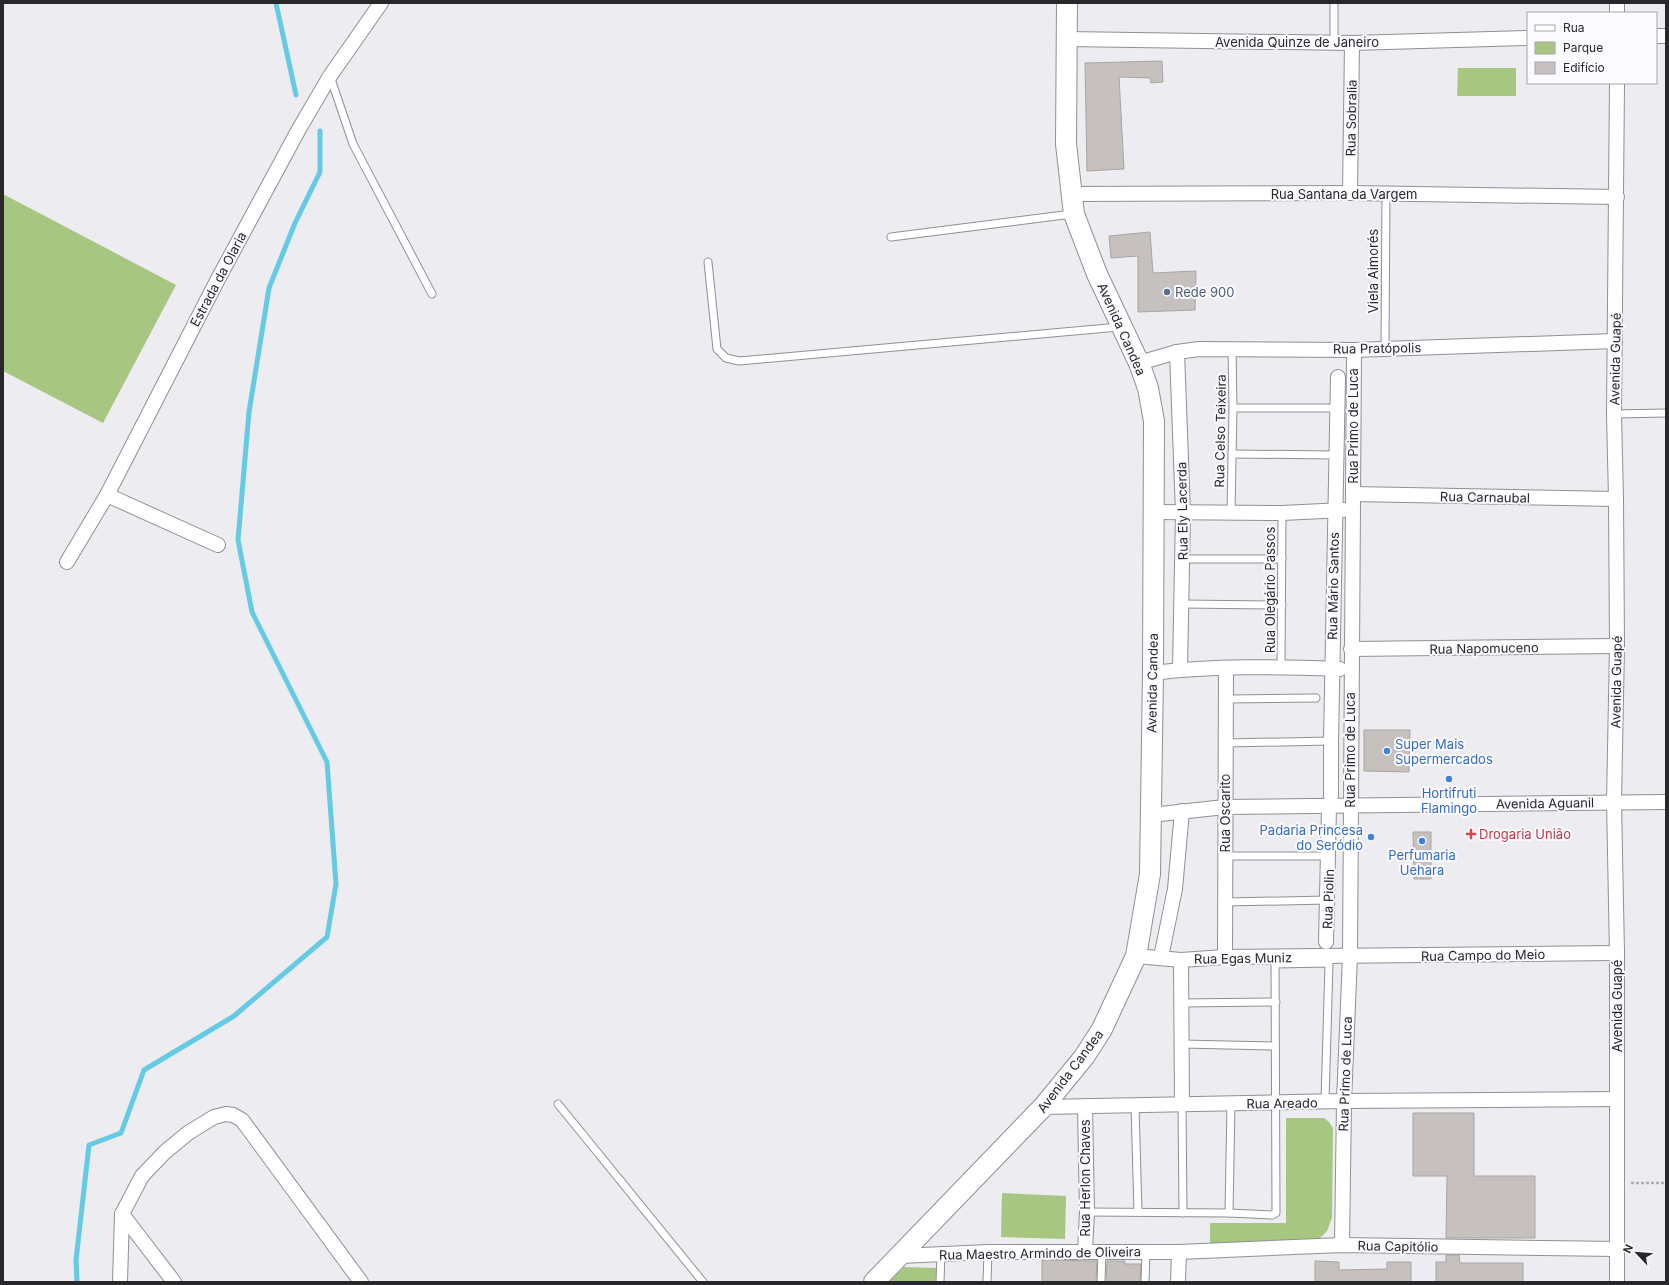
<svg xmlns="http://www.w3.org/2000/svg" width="1669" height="1285" font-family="Inter,sans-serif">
	<rect width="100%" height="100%" fill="#ececf1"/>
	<g fill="#a7c681">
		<polygon points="1458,68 1516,68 1516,96 1457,96"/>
		<polygon points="3,194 176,285 103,423 3,371"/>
		<polygon points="1286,1118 1324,1118 1329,1122 1333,1128 1332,1218 1327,1231 1317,1241 1210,1244 1210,1223 1286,1223"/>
		<polygon points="1002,1193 1066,1196 1065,1239 1001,1237"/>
		<polygon points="904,1267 938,1268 937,1282 889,1282"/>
	</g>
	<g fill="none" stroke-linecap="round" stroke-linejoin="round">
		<g stroke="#65cae4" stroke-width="5">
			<polyline points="276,3 296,95"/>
			<polyline points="77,1282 76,1260 89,1145 121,1133 144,1070 234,1016 327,937 336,884 327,762 252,612 238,540 249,412 269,288 295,223 320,172 320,131"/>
		</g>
	</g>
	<g fill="#c6c0bf" stroke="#aaa5a3">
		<polygon points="1162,61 1163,82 1151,83 1150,78 1119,77 1124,169 1087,171 1085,63"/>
		<polygon points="1150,232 1153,273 1196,271 1195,310 1138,312 1138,256 1111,258 1109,236"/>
		<polygon points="1364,730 1410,730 1409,772 1364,771"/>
		<polygon points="1413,832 1431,832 1431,879 1414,879"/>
		<polygon points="1413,1113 1474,1113 1474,1176 1535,1176 1535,1238 1446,1238 1447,1176 1413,1176"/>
		<polygon points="1446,1255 1459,1255 1460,1263 1523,1263 1523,1282 1436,1282 1436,1262 1446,1262"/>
		<polygon points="1042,1260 1097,1261 1096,1282 1042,1282"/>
		<polygon points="1107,1261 1125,1261 1125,1264 1141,1264 1140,1282 1106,1282"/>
		<polygon points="1315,1261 1339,1262 1339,1270 1387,1269 1387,1262 1411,1262 1411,1282 1315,1282"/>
	</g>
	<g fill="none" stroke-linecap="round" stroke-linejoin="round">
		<g stroke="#8f8f94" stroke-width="9">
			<g id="service">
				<polyline points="1334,43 1334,3"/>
				<polyline points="330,76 353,144 432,294"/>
				<polyline points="891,237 1072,214"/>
				<polyline points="708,262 717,349 726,358 739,361 1119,327"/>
				<polyline points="1385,349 1386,194"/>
				<polyline points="1233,408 1337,408"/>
				<polyline points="1614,414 1666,413"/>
				<polyline points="1232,454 1336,455"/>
				<polyline points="1231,513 1233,408 1232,349"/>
				<polyline points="1182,559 1282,559"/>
				<polyline points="1182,604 1282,605"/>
				<polyline points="1281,668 1282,513"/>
				<polyline points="1226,699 1316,698"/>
				<polyline points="1226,743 1331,741"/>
				<polyline points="1225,856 1329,856"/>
				<polyline points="1225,902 1328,900"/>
				<polyline points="1275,964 1329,963 1325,1101"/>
				<polyline points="1181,1003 1276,1002"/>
				<polyline points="1182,1044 1275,1046"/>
				<polyline points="558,1104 703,1282"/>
				<polyline points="1182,1104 1183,1213"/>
				<polyline points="1135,1105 1138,1212"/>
				<polyline points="1087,1212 1229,1213 1272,1215 1276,1213 1275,957"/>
				<polyline points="1229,1213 1231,1104"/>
				<polyline points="940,1282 941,1254"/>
				<polyline points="987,1282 988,1252"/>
				<polyline points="1101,1282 1102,1251"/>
				<polyline points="1145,1282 1146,1252"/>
			</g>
		</g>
		<g stroke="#8f8f94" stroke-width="16">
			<g id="minor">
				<polyline points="1617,3 1617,13"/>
				<polyline points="1656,36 1666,36"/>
				<polyline points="1066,39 1352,43 1528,38"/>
				<polyline points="1617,83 1614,414 1616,499 1617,646 1614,802 1617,953 1617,1282"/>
				<polyline points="1350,193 1352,43"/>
				<polyline points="1071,194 1350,193 1617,197"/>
				<polyline points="1177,352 1183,513 1180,669"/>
				<polyline points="1139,363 1177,352 1199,349 1354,350 1615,341"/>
				<polyline points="1353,494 1616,499"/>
				<polyline points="107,495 218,545"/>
				<polyline points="1153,512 1282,513 1344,510"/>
				<polyline points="67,562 107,495 218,279 299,129 330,76 381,3"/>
				<polyline points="1351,649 1617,646"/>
				<path d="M 1153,673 C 1214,665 1278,667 1340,669"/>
				<polyline points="1331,796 1331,741 1338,377"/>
				<polyline points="1151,815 1225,807 1666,802"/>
				<polyline points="1326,942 1329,807"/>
				<polyline points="1136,956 1181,960 1225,957 1617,953"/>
				<polyline points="1161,957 1175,889 1182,811"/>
				<polyline points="1225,957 1226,669"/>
				<polyline points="1181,960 1182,1104"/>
				<polyline points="1043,1107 1344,1101 1617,1099"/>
				<polyline points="122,1214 174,1282"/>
				<polyline points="1342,1245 1344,1101 1350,956 1354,350"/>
				<polyline points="1085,1251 1087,1212 1085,1106"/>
				<polyline points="900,1256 988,1252 1179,1252 1342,1245 1617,1249"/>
				<polyline points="120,1282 122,1214 142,1176 165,1152 188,1133 214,1117 226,1114 233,1115 242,1120 361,1282"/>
				<polyline points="1178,1282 1179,1252"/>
			</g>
		</g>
		<g stroke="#8f8f94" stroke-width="22">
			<polyline id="secondary" points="874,1282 1043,1107 1084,1057 1102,1029 1136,956 1150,874 1153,673 1154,421 1148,388 1139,363 1097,274 1074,214 1066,144 1067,3"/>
		</g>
		<polyline stroke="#aeaeb2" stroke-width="2.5" stroke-dasharray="3 2" stroke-linecap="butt" points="1631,1183 1666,1183"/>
		<use href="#service" stroke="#fff" stroke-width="7"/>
		<use href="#minor" stroke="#fff" stroke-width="14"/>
		<use href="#secondary" stroke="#fff" stroke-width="20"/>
	</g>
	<circle fill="#5c6f8a" stroke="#fafaff" stroke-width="1.5" cx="1167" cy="292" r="4"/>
	<g fill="#3f7fe0" stroke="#fafaff" stroke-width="1.5">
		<circle cx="1387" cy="751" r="4"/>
		<circle cx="1449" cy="779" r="4"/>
		<circle cx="1371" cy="837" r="4"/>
		<circle cx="1422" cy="841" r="4"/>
	</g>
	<path fill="#e0444e" stroke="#fafaff" stroke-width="1.5" d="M1469 828h4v4h4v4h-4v4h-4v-4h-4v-4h4z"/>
	<g text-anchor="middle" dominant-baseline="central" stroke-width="4" stroke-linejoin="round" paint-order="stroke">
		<g font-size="13" fill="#28282a" stroke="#fafaff">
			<text x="1297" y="42">Avenida Quinze de Janeiro</text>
			<text transform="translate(1351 118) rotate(-89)">Rua Sobralia</text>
			<text x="1344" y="194">Rua Santana da Vargem</text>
			<text transform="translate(1373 271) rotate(-90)">Viela Aimorés</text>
			<text transform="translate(218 279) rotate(-62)">Estrada da Olaria</text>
			<text transform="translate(1122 329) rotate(66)">Avenida Candea</text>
			<text transform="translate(1377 348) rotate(-1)">Rua Pratópolis</text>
			<text transform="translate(1615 359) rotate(-89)">Avenida Guapé</text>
			<text transform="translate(1353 426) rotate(-90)">Rua Primo de Luca</text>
			<text transform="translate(1220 431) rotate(-89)">Rua Celso Teixeira</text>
			<text transform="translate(1485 497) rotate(1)">Rua Carnaubal</text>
			<text transform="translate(1182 511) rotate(-91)">Rua Ely Lacerda</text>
			<text transform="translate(1333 586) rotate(-89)">Rua Mário Santos</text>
			<text transform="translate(1270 590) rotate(-90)">Rua Olegário Passos</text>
			<text transform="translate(1484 648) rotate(-1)">Rua Napomuceno</text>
			<text transform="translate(1616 682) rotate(-89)">Avenida Guapé</text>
			<text transform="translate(1152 683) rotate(-89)">Avenida Candea</text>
			<text transform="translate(1350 750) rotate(-90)">Rua Primo de Luca</text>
			<text transform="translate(1545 803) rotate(-1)">Avenida Aguanil</text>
			<text transform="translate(1225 813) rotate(-90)">Rua Oscarito</text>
			<text transform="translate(1328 899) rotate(-88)">Rua Piolin</text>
			<text transform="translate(1483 955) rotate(-1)">Rua Campo do Meio</text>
			<text transform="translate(1243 958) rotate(-1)">Rua Egas Muniz</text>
			<text transform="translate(1617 1006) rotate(-90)">Avenida Guapé</text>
			<text transform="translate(1070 1071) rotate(-53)">Avenida Candea</text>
			<text transform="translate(1345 1074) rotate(-88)">Rua Primo de Luca</text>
			<text transform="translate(1282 1103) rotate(-1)">Rua Areado</text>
			<text transform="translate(1085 1178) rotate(-90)">Rua Herlon Chaves</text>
			<text transform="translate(1398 1246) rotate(1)">Rua Capitólio</text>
			<text transform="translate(1040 1253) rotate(-1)">Rua Maestro Armindo de Oliveira</text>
		</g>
		<g font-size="13" fill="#4e5e75" stroke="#fafaff" text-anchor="start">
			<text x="1175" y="292">Rede 900</text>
		</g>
		<g font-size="13" fill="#366cbe" stroke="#fafaff">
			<text x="1395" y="744" text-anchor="start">Super Mais<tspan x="1395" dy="15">Supermercados</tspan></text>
			<text x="1449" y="793">Hortifruti<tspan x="1449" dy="15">Flamingo</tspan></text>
			<text x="1363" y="830" text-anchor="end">Padaria Princesa<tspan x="1363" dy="15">do Seródio</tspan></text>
			<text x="1422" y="855">Perfumaria<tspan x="1422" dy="15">Uehara</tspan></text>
		</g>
		<g font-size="13" fill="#be3a42" stroke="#fafaff" text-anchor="start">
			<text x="1479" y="834">Drogaria União</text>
		</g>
	</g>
	<rect width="1669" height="1285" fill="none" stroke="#28282a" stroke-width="8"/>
	<rect x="1527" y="12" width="130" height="72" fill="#fafaff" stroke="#a6a6aa"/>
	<rect x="1535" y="25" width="20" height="6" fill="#ffffff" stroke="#a6a6aa"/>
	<text x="1563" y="32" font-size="12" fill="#28282a">Rua</text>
	<rect x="1535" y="42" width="20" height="12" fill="#a7c681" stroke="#a6a6aa"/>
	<text x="1563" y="52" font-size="12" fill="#28282a">Parque</text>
	<rect x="1535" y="62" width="20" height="12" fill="#c6c0bf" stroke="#a6a6aa"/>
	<text x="1563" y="72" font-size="12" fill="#28282a">Edifício</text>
	<g transform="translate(1637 1253) rotate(296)" stroke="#fafaff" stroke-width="3" paint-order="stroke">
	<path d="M0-3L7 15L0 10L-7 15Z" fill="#28282a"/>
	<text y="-6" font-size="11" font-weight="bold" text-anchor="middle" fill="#28282a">N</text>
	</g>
</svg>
